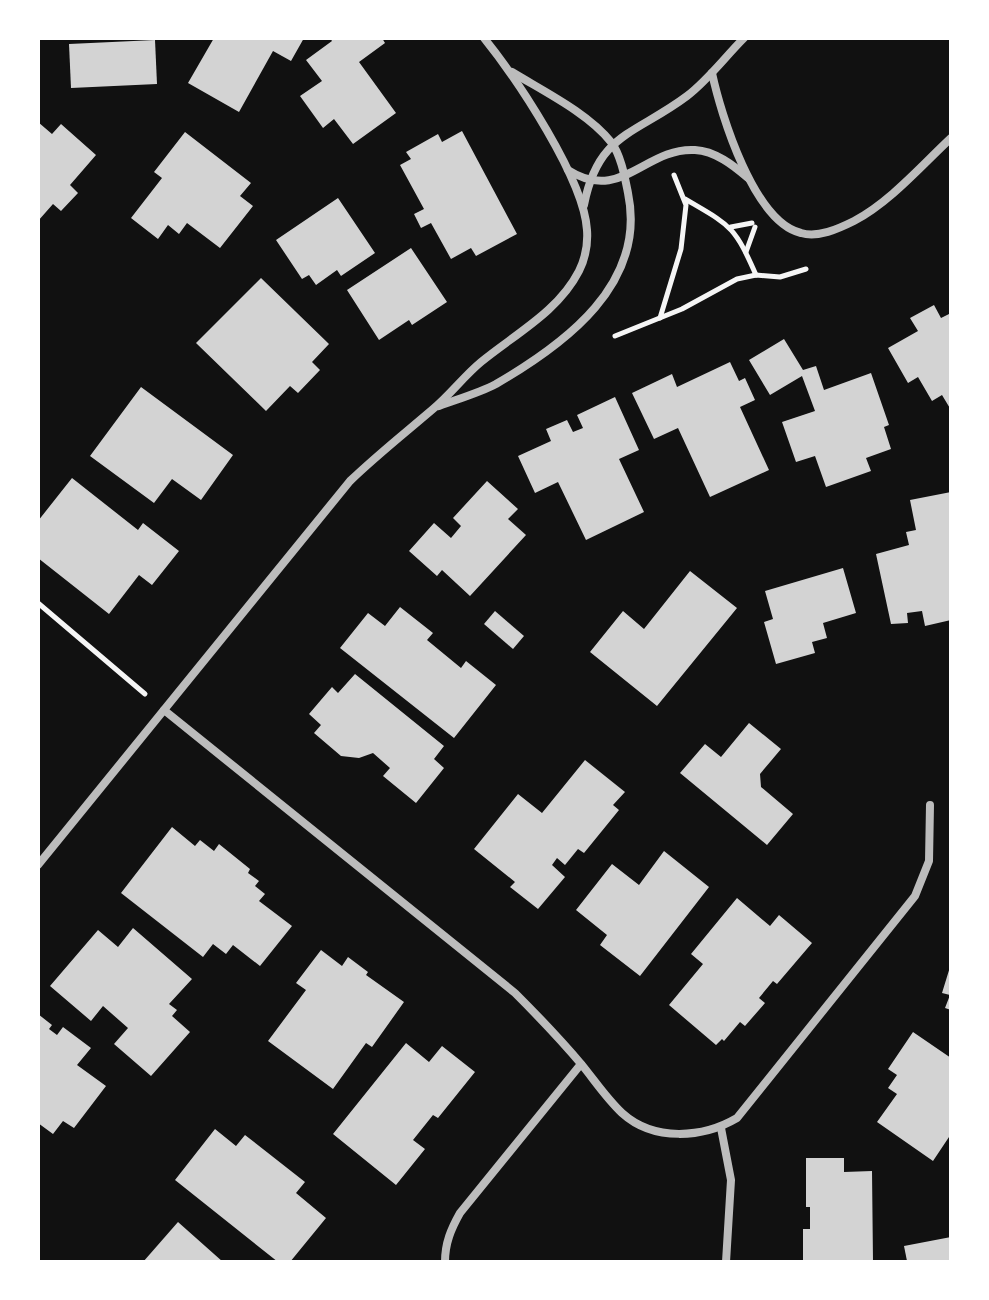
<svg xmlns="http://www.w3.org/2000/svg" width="989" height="1300" font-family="'Golos Text',sans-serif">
	<rect width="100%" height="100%" fill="#111"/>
	<g fill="#d3d3d3">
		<polygon points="214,38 304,38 291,61 273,51 239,112 188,83"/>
		<polygon points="330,38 382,38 385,43 359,62 396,113 353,144 334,119 323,128 300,96 322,81 306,60 332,41"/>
		<polygon points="155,40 157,84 71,88 69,44"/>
		<polygon points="38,122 52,134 61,124 96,155 70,185 78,193 61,211 53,204 38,221"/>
		<polygon points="462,131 517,234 476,256 471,248 451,259 431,223 421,228 414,214 424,209 400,165 411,159 406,152 438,134 442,142"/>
		<polygon points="185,132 251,183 240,196 253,206 220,248 187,223 179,234 168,225 158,239 131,218 162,178 154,172"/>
		<polygon points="338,198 375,253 341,276 337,270 316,285 309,275 302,279 276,240"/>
		<polygon points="411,248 447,302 412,325 409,320 379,340 347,290"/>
		<polygon points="261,278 329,344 312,362 320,370 298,393 290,386 266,411 196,343"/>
		<polygon points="934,305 941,318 951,313 951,410 942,395 932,401 918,377 908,383 888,348 918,331 910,318"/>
		<polygon points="784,339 803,370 816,366 824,390 871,373 889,425 884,427 891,449 866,458 871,471 826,487 815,456 796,462 782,422 815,411 802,376 770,395 749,360"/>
		<polygon points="730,362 739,381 745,378 755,400 740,407 769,470 710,497 678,428 654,439 632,393 672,374 677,387"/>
		<polygon points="141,387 233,455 201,500 172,479 154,503 90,456"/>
		<polygon points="615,397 639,450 619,459 644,512 586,540 558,482 535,493 518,456 551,441 546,429 567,420 573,432 583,428 577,415"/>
		<polygon points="72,478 138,530 143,523 179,551 152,585 139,575 109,614 38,558 38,521"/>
		<polygon points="487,481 518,509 508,519 526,535 470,596 442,570 437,576 409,551 434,523 451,538 461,526 453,518"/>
		<polygon points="951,492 951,620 925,626 922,611 907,613 908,623 891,624 876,554 909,545 906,532 916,530 910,500"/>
		<polygon points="843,568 856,613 823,623 827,638 812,642 815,653 776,664 764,622 773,619 765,591"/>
		<polygon points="690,571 737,608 657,706 590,652 623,611 644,629"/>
		<polygon points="400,607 433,633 427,640 461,668 466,661 496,685 454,738 340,648 368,613 385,626"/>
		<polygon points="495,611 524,636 513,649 484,624"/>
		<polygon points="355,674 444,746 434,759 444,768 416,803 383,776 390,768 373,753 359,758 341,756 314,733 321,725 309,714 332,687 338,693"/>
		<polygon points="749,723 781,749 760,774 761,787 793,814 767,845 680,773 705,744 721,757"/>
		<polygon points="585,760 625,792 613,805 619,810 584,853 578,849 565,865 557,858 552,865 565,877 538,909 510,887 515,882 474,849 518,794 542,813"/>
		<polygon points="172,827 195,846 200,840 214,851 219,844 250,869 248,873 259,881 255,886 265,894 259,901 292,926 260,966 233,945 226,954 213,944 203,957 121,893"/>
		<polygon points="664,851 709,887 640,976 600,945 607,935 576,910 612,864 639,885"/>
		<polygon points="737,898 770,926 779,915 812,943 777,984 773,981 759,998 765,1003 745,1026 740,1022 724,1041 722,1039 716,1045 669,1005 703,964 691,954"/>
		<polygon points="133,928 192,979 169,1004 177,1010 172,1016 190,1032 151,1076 114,1044 128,1028 103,1006 91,1021 50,986 98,930 118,947"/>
		<polygon points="321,950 342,966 348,957 368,972 366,975 404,1002 372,1047 366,1043 333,1089 268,1041 306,990 296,983"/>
		<polygon points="950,967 951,968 951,1010 945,1008 950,995 942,993"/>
		<polygon points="38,1014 52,1025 49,1029 57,1035 63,1027 91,1048 77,1065 106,1086 74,1128 63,1121 53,1134 38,1123"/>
		<polygon points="913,1032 951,1058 951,1134 933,1161 877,1122 897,1094 888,1088 897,1075 888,1069"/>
		<polygon points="406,1043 429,1062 442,1046 475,1072 438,1118 433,1115 413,1140 425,1149 396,1185 333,1134"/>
		<polygon points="215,1129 236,1146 245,1135 305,1182 296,1193 326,1218 290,1262 278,1262 175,1180"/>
		<polygon points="806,1158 844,1158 844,1172 872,1171 873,1262 803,1262 803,1229 810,1229 810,1207 806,1207"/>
		<polygon points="178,1222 223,1262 143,1262"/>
		<polygon points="951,1237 951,1262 907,1261 904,1246"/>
	</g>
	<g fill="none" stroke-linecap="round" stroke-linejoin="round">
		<g stroke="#f5f5f5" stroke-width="5">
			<path d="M 685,199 C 731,226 734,225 756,275"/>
			<polyline points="731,227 752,223"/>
			<polyline points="746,252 755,227"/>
			<polyline points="660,318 681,249 686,205 674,175"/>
			<polyline points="615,336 682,309 737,279 756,275 780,277 806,269"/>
			<polyline points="38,603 145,694"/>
		</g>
		<g stroke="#bcbcbc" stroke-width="8">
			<path d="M 712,73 C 721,115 754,222 801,233 C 818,238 838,229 854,221 C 890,202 921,166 951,138"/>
			<path d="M 568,170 C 621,204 645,147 695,150 C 715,151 733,165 748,178"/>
			<path d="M 584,205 C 598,133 635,135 687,96 C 708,80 725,57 744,38"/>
			<path d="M 439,406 C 458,399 479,393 496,384 C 565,344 647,284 628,193 C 625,178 621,155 611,142 C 588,113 543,91 512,72"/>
			<path d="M 164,710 L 515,993 C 538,1016 561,1040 582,1065 C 595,1081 607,1099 622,1113 C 654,1142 703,1138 737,1118 L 915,896 L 929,861 L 930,805"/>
			<path d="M 38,865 L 350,481 C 377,455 405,433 433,409 C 450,395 464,376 481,362 C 515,334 558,312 579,271 C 585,259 588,244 587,230 C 584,179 517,79 484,38"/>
			<polyline points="721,1128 731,1180 726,1262"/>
			<path d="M 445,1262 C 445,1243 451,1229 460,1213 L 581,1064"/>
		</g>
	</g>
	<rect width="989" height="1300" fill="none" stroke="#ffffff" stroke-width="80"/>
</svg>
